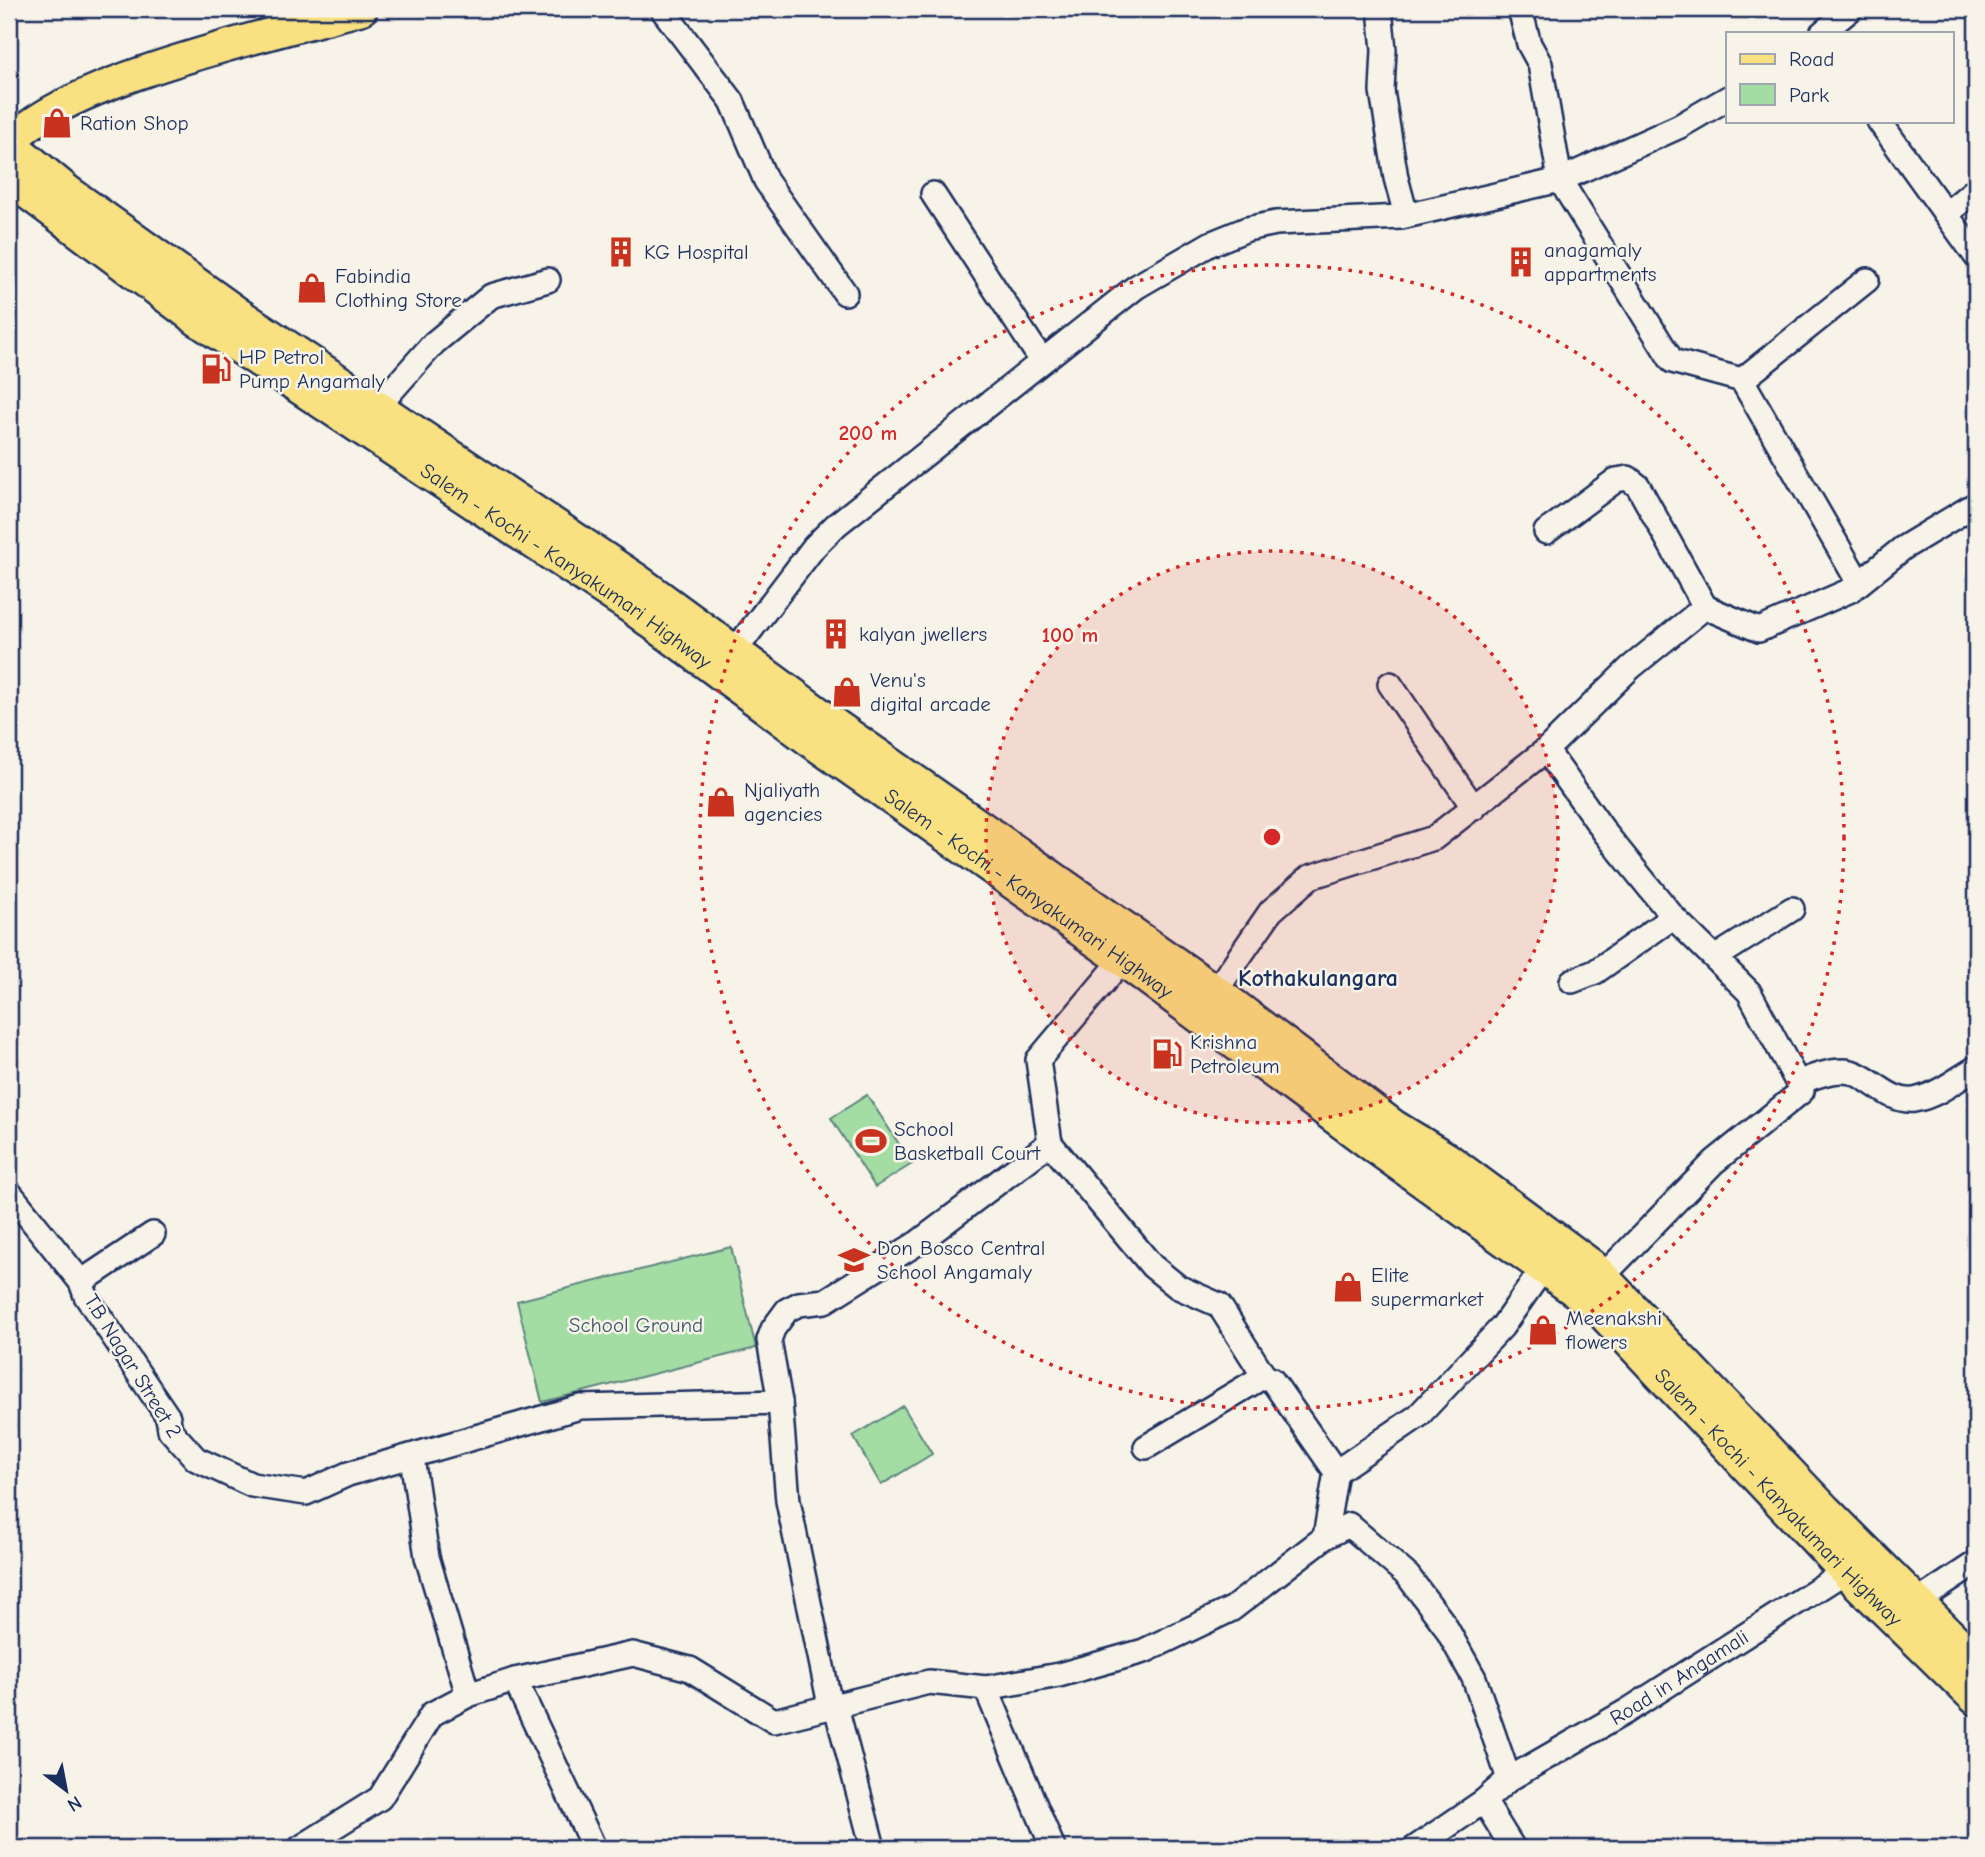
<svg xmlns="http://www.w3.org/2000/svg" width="1985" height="1857" font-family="'Comic Neue',sans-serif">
	<rect width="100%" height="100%" fill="#f7f3e8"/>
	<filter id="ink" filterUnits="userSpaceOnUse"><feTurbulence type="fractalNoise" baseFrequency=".0143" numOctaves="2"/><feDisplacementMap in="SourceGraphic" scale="14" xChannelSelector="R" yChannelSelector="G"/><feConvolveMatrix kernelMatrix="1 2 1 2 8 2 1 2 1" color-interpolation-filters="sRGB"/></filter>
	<g filter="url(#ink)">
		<g fill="#a3dda3" stroke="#5f8680" stroke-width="2">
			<polygon points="867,1095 912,1164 875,1187 831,1118"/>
			<polygon points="731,1247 756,1348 542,1402 517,1301"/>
			<polygon points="903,1406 932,1454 881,1485 853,1436"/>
		</g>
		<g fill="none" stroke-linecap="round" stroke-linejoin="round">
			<g stroke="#1b2f5e" stroke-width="28">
				<g id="minor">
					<polyline points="662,9 732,101 766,181 845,293"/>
					<polyline points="1380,9 1384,50 1382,91 1396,178 1406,215"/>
					<polyline points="1520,9 1529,44 1540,64 1560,180 1672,361 1742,380 1867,280"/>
					<polyline points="1822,33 1851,9"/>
					<polyline points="1879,121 1976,256"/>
					<polyline points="933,194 1042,361"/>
					<polyline points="1946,214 1976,189"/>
					<polyline points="1742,380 1859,583"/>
					<polyline points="378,406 434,343 491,296 548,280"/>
					<polyline points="1546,532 1616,480 1628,478 1638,486 1705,607"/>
					<polyline points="734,652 814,547 836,525 1136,287 1210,244 1247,229 1276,223 1401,217 1560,180 1680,126 1728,98"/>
					<polyline points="1390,684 1474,808"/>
					<polyline points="1546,750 1606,834 1673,917 1749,992 1802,1091 1714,1162 1602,1277"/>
					<polyline points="1716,957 1792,909"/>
					<polyline points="1572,981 1595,972 1673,917"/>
					<polyline points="1215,992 1271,911 1310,877 1434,838 1546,750 1630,668 1705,607 1759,630 1851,590 1903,548 1976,504"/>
					<path d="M 1798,1083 C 1812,1077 1835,1068 1851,1072 C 1872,1078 1890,1103 1914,1100 C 1937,1096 1957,1079 1976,1068"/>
					<polyline points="1050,1143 1152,1266 1178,1287 1219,1305 1264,1376 1272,1380 1336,1472"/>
					<polyline points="9,1192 81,1282 86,1296 168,1417 170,1430 196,1459 252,1485 306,1493 348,1474 580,1407 780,1402"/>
					<polyline points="81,1282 153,1234"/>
					<polyline points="1146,1447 1264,1376"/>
					<polyline points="412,1458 427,1557 468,1695 515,1680 633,1654 690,1669 774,1721 929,1682 986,1688 1059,1675 1144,1651 1232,1609 1325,1537 1336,1472 1418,1416 1502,1327 1544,1267"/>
					<polyline points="1325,1537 1349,1525 1408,1576 1444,1624 1474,1678 1509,1779"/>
					<polyline points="1917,1602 1976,1563"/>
					<polyline points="515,1680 594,1848"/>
					<polyline points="986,1688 1053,1848"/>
					<polyline points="835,1703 873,1848"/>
					<polyline points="830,1705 788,1501 780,1402 769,1340 773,1329 787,1310 799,1304 825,1301 919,1242 1050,1143 1038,1060 1123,959"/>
					<polyline points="1484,1801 1513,1848"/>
					<polyline points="300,1848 380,1798 432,1714 468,1695"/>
					<path id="s1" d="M 1415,1848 L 1484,1801 L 1509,1779 L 1627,1711 L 1846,1571"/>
				</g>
			</g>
			<g stroke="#1b2f5e" stroke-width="35">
				<path id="major" d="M 9,145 C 55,82 282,32 362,9"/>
			</g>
			<g stroke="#1b2f5e" stroke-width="38">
				<g id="highway">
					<polyline points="9,144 67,192 237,314 637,581 835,726 1215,992 1392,1126 1446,1159 1591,1266 1825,1511 1976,1662"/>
					<path id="s2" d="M 9,178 L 199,320 L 632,607 L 815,743 L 1123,959 L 1376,1147 L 1596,1305 L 1846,1571 L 1976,1698"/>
				</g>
			</g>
			<use href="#minor" stroke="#f7f3e8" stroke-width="23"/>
			<use href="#major" stroke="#f9e181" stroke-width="30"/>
			<use href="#highway" stroke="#f9e181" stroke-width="33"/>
		</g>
	</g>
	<circle cx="1272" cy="837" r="286" fill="#d62828" fill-opacity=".12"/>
	<g fill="none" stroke="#d62828" stroke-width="3.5" stroke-dasharray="3.5 7">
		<circle cx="1272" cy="837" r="286"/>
		<circle cx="1272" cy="837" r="572"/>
	</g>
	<defs>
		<g id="shop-bare" transform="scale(2.415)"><path d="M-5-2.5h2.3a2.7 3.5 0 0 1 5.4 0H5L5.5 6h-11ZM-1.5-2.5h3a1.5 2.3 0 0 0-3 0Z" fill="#c8321e" stroke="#f7f3e8" stroke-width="2.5" paint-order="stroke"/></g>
		<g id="building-bare" transform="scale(2.415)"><path d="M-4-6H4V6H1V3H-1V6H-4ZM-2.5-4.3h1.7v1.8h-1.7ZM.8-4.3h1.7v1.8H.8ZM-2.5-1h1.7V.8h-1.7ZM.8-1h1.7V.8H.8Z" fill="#c8321e" stroke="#f7f3e8" stroke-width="2.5" paint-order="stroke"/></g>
		<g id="fuel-bare" transform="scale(2.415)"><path d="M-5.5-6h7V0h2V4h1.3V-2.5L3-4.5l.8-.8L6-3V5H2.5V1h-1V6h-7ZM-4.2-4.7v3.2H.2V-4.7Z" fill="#c8321e" stroke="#f7f3e8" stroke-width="2.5" paint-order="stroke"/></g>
		<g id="stadium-bare" transform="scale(2.415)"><path d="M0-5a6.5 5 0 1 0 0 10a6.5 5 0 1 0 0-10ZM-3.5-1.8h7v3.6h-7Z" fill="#c8321e" stroke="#f7f3e8" stroke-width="2.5" paint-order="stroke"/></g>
		<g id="school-bare" transform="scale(2.415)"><path d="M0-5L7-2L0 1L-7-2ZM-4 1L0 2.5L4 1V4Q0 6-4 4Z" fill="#c8321e" stroke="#f7f3e8" stroke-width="2.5" paint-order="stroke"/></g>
	</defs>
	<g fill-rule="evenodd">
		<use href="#shop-bare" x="57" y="123"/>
		<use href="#building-bare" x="621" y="252"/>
		<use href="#building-bare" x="1521" y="262"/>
		<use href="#shop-bare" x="312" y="288"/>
		<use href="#fuel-bare" x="216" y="369"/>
		<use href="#building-bare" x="836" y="634"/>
		<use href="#shop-bare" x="847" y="692"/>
		<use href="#shop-bare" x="721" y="802"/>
		<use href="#fuel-bare" x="1167" y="1054"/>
		<use href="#stadium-bare" x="871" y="1141"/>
		<use href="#school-bare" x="854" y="1260"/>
		<use href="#shop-bare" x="1348" y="1287"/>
		<use href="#shop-bare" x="1543" y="1330"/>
	</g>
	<g text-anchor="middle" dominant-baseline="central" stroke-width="5" stroke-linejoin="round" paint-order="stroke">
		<g font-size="21" fill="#1b2f5e" stroke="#f7f3e8" text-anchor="start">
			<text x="80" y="123">Ration Shop</text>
			<text x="1544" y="250">anagamaly<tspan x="1544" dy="24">appartments</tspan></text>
			<text x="644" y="252">KG Hospital</text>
			<text x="335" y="276">Fabindia<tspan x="335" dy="24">Clothing Store</tspan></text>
			<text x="239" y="357">HP Petrol<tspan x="239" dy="24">Pump Angamaly</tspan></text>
			<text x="859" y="634">kalyan jwellers</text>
			<text x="870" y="680">Venu's<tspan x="870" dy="24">digital arcade</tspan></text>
			<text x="744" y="790">Njaliyath<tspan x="744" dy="24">agencies</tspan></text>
			<text x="1190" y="1042">Krishna<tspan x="1190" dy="24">Petroleum</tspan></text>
			<text x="894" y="1129">School<tspan x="894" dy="24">Basketball Court</tspan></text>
			<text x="877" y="1248">Don Bosco Central<tspan x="877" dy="24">School Angamaly</tspan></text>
			<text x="1371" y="1275">Elite<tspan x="1371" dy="24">supermarket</tspan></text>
			<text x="1566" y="1318">Meenakshi<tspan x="1566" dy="24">flowers</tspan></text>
		</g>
		<g font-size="21" fill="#1b2f5e" stroke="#f7f3e8">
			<text stroke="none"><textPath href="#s2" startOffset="679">Salem - Kochi - Kanyakumari Highway</textPath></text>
			<text stroke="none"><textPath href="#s2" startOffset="1246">Salem - Kochi - Kanyakumari Highway</textPath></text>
			<text transform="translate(133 1366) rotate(58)">T.B Nagar Street 2</text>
			<text stroke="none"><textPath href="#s2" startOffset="2212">Salem - Kochi - Kanyakumari Highway</textPath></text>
			<text stroke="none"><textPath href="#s1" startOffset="315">Road in Angamali</textPath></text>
		</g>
		<g font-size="21" fill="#3d5a6f" stroke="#f7f3e8">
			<text x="636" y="1325">School Ground</text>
		</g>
		<g font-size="24" font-weight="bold" fill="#1b2f5e" stroke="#f7f3e8">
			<text x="1318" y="978">Kothakulangara</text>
		</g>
	</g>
	<circle cx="1272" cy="837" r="10" fill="#d62828" stroke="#f7f3e8" stroke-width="3.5"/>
	<g font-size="21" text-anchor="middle" font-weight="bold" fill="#d62828" stroke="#f7f3e8" stroke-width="5" stroke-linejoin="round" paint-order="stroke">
		<text x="868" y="440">200 m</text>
		<text x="1070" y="642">100 m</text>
	</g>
	<rect width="1985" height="1857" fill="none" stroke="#f7f3e8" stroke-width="35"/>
	<rect x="18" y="18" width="1950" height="1822" fill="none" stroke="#1b2f5e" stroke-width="2.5" filter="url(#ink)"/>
	<rect x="1726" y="32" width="228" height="91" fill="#f7f3e8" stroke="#9fa5b1" stroke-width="2"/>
	<rect x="1740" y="54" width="35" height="10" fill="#f9e181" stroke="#9fa5b1" stroke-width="2"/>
	<text x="1789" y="66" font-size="21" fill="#1b2f5e">Road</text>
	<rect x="1740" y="84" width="35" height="21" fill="#a3dda3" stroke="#9fa5b1" stroke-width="2"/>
	<text x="1789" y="102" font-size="21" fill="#1b2f5e">Park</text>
	<g transform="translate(66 1790) rotate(148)" stroke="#f7f3e8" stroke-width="5" paint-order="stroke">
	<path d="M0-5L12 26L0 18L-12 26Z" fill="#1b2f5e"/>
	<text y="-10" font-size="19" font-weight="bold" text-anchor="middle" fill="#1b2f5e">N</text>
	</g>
</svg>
